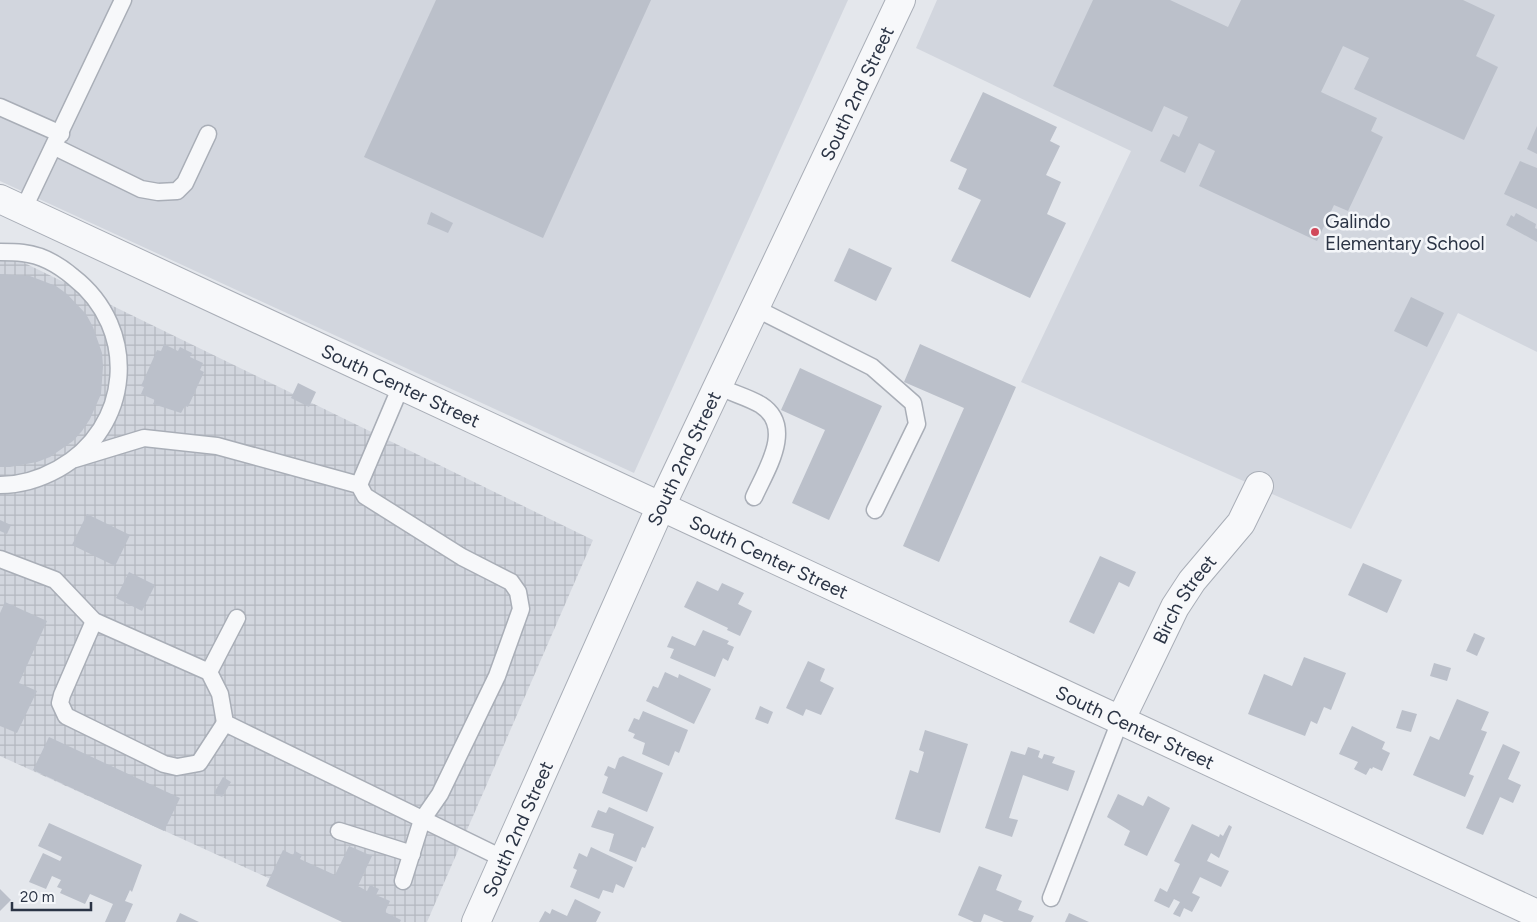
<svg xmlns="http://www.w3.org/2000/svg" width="1537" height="922" font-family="Figtree,sans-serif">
	<defs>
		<pattern id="industrial-grid" width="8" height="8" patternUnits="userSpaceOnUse" patternTransform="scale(1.25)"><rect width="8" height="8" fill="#d2d6de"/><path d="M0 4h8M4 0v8" fill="none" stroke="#b4b8c0"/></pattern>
	</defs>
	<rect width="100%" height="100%" fill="#e4e7ec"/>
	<g fill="#d2d6de">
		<polygon points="0,0 848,0 634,473 0,181"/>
		<polygon points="937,0 1537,0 1537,352 1458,313 1351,529 1021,382 1131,151 916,48"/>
	</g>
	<polygon fill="url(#industrial-grid)" points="0,251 593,540 427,922 365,922 0,756"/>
	<g fill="#bbc0ca">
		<polygon points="436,0 651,0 543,238 364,157"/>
		<polygon points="1093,0 1170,0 1228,27 1241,0 1463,0 1495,15 1476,56 1498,67 1464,140 1354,89 1369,58 1343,46 1321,92 1377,118 1371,131 1383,137 1348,211 1334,205 1317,241 1199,186 1215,151 1199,143 1185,173 1160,161 1173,134 1179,137 1188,117 1164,106 1152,132 1053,86"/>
		<polygon points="983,92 1057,127 1050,141 1060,146 1046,175 1061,182 1047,214 1066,223 1030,298 951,261 981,200 958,189 967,169 950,161"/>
		<polygon points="1537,126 1537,154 1527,149"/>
		<polygon points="1520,161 1537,168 1537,209 1504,194"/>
		<polygon points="431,212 453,223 448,233 427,224"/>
		<polygon points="1516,213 1536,224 1535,228 1537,229 1537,242 1506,225 1511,215 1514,217"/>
		<polygon points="849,248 892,268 876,301 834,281"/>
		<polygon points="0,274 30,276 56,286 67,294 86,314 93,327 102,353 103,366 101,394 90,419 82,431 73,441 50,457 37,462 10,467 0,467"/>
		<polygon points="1411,297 1444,313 1427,347 1394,331"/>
		<polygon points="164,344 178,351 180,347 192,353 190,357 203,363 200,370 204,372 188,407 185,406 181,413 153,404 155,400 141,394 144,387 141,386 157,350 161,351"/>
		<polygon points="920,344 1016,387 939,562 903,546 964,408 904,382"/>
		<polygon points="800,368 882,406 829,520 792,503 825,430 781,410"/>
		<polygon points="298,383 316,392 309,407 291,398"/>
		<polygon points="87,514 130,535 115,566 72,545"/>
		<polygon points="0,520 11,525 7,534 0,531"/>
		<polygon points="1100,556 1136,572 1129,587 1119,582 1094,634 1069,622"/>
		<polygon points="1363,563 1402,580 1387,613 1348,595"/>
		<polygon points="129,572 155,585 142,611 116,598"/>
		<polygon points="697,581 718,591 722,583 744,593 738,604 752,611 740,636 727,630 728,628 684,607"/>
		<polygon points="5,602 47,621 19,683 37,691 17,733 0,726 0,613"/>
		<polygon points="703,630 729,641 727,644 734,647 728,661 723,658 715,677 670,658 674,649 667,647 672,636 695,646"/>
		<polygon points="1474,633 1485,638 1477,656 1466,651"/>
		<polygon points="1304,657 1346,673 1331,710 1324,707 1317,724 1311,721 1305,736 1248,714 1264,674 1292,686"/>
		<polygon points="808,661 825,669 820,681 834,688 821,715 806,709 803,716 786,708"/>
		<polygon points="1434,663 1451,668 1447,681 1430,676"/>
		<polygon points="665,672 678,678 679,674 711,689 694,724 646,701 653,686 658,688"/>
		<polygon points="1457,699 1489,712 1481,730 1487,732 1469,774 1474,776 1465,797 1413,775 1430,736 1439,740"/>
		<polygon points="760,706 773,712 768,724 755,719"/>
		<polygon points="1402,710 1417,714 1411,732 1396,728"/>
		<polygon points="643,711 688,730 679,753 675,751 669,766 642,754 645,743 633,738 635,734 628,731 634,718 639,720"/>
		<polygon points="1352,726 1385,742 1382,749 1390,753 1382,771 1373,767 1372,769 1370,768 1366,775 1354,769 1358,762 1339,754"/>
		<polygon points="925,730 968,744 940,833 895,819 910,770 918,773 924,752 919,750"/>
		<polygon points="49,737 180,798 164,831 33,770"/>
		<polygon points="1503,744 1520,752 1508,779 1521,785 1513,803 1500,797 1483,835 1466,828"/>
		<polygon points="1028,747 1040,751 1038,757 1042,759 1044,754 1055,757 1052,763 1075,771 1068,791 1023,775 1009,818 1018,820 1012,837 985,828 1011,751 1025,755"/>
		<polygon points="623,756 663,773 647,812 602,793 608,777 604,775 608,766 615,769 619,758"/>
		<polygon points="223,777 231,782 222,797 214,793"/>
		<polygon points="1118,794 1143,806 1148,796 1170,808 1147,856 1124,845 1130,831 1107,817"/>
		<polygon points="609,807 654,827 645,848 642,847 636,862 609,851 614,834 591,827 598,810 606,813"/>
		<polygon points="49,823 142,865 132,892 130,890 125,901 133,904 125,922 105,922 113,904 90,894 85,904 60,893 62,889 57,887 61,880 52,876 46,889 29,882 43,853 60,861 62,857 38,846"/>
		<polygon points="1192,824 1219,837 1220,834 1223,836 1229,825 1232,827 1219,858 1211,853 1207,861 1229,871 1221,887 1200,877 1192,893 1200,897 1192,912 1184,908 1180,917 1173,914 1180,902 1174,899 1169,908 1154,901 1160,888 1167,892 1180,864 1174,861"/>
		<polygon points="349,846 372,856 358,886 367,891 370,885 379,889 376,895 390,901 385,912 401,920 400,922 342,922 266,886 283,850 293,855 295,851 302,855 300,859 335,875"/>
		<polygon points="591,847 633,867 624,888 616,884 613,893 603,890 599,899 570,887 577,870 573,868 579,853 587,857"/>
		<polygon points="979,866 1002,875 996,890 1022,901 1018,910 1034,916 1031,922 1004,922 984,914 981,922 974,922 958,915"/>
		<polygon points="0,889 11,900 0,911"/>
		<polygon points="575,899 601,912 596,922 539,922 545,911 550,914 552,909 567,916"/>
		<polygon points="180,913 199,922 176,922"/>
		<polygon points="1069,913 1089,922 1065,922"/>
	</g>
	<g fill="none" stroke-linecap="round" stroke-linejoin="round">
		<g stroke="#a9aeb7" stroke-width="19">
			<g id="service">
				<polyline points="0,107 61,134"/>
				<polyline points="55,147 141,189 158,192 177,191 185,183 208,134"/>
				<polyline points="23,210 123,0"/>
				<path d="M 0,252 C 7,252 15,252 23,253 C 41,255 59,265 73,277 C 140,329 132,428 58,469 C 40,479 20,485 0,485"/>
				<polyline points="755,308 872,367 913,403 917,424 875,510"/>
				<path d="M 718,386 C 731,393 748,397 761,405 C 795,427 766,470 754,497"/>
				<polyline points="75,459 144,438 217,446 359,485 365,496 462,557 511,582 518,592 521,609 497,676 440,794 422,820 403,881"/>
				<polyline points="359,485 401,386"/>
				<polyline points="0,559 55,580 94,621 209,672 220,694 225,723 504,859"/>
				<polyline points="94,621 62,695 60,703 66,716 164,764 177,767 199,763 225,723"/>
				<polyline points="209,672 237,618"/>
				<polyline points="339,831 412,854"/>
				<polyline points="1051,898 1120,721"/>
			</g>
		</g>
		<g stroke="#a9aeb7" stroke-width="30">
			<g id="minor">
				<path id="s1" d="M 0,199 L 1537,914"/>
				<path id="s2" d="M 1120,721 L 1175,607 L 1192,581 L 1241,523 L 1259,486"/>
			</g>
		</g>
		<g stroke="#a9aeb7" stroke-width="30">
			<g id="tertiary">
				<path id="s3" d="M 476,922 L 661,506 L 901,0"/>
			</g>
		</g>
		<use href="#service" stroke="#f7f8fa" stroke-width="16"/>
		<use href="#minor" stroke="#f7f8fa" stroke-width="28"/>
		<use href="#tertiary" stroke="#f7f8fa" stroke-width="28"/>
	</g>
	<circle fill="#d1495b" stroke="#f4f6f9" stroke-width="2" cx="1315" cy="232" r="5"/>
	<g text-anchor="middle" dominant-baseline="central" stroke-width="5" stroke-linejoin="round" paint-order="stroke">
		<g font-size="19" fill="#2b3445" stroke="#f4f6f9">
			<text stroke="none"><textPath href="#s3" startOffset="912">South 2nd Street</textPath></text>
			<text stroke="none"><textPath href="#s1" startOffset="442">South Center Street</textPath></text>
			<text stroke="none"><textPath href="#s3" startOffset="508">South 2nd Street</textPath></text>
			<text stroke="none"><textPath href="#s1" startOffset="848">South Center Street</textPath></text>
			<text stroke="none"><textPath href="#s2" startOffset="138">Birch Street</textPath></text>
			<text stroke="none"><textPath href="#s1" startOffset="1252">South Center Street</textPath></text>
			<text stroke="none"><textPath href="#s3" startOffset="102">South 2nd Street</textPath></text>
		</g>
		<g font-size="19" fill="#2b3445" stroke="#f4f6f9" text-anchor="start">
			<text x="1325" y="221">Galindo<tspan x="1325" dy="22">Elementary School</tspan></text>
		</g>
	</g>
	<path d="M12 902v8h79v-8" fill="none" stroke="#2b3445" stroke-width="2.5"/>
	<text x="20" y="902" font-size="15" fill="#2b3445" stroke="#f4f6f9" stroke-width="4" paint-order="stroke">20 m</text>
</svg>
